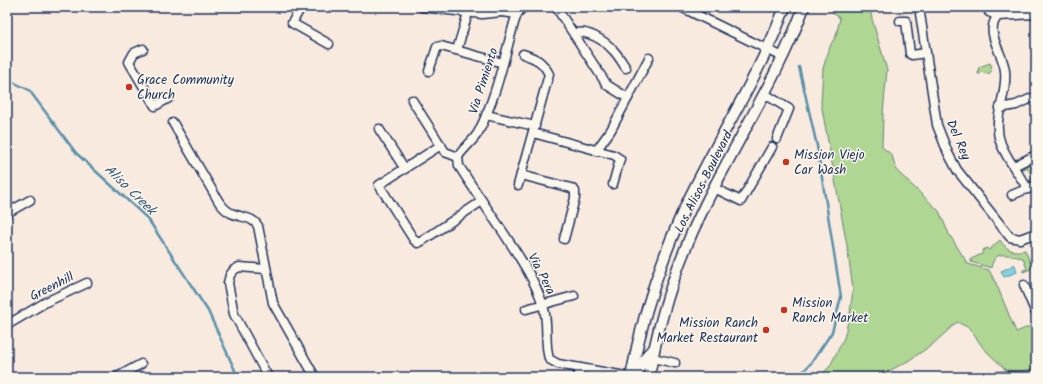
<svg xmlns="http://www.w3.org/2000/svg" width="1043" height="384" font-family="Kalam,sans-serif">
	<rect width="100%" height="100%" fill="#f9eadf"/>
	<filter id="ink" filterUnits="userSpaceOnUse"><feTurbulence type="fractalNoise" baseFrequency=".025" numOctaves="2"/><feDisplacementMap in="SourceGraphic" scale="8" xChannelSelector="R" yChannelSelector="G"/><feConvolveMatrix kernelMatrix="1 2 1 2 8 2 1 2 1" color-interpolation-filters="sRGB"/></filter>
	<g filter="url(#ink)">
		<g fill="#afd693" stroke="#658278">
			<polygon points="833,7 870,7 872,19 887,70 883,114 882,147 892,155 896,170 939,211 949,234 968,264 989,270 996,283 1016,332 1036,324 1036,366 1027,371 1006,370 984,349 969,328 957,322 932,345 908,361 878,377 819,377 830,366 844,338 850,313 853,289 847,246 821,103 823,68 831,44 836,36 840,18 833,13"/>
			<polygon points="990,63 992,67 990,68 992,70 989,74 981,72 980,74 978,74 979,67"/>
			<polygon points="1030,163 1036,176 1036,180 1029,182 1028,181 1033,178 1027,167 1021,170 1020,169"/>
			<path d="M 1000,240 C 1006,250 1014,253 1025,250 L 1032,267 L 1031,269 L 1023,272 L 1023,270 L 1027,269 L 1023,258 C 1008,256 995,248 991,268 L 971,262 L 971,259 L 982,254 L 983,250 L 987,248 L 989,250 Z"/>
		</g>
		<polygon fill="#82d2dd" stroke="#5991aa" points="1013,264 1015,265 1017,272 1004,277 1001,271 1010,267"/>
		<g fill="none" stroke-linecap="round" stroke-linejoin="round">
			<g stroke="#5991aa" stroke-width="2.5">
				<polyline points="7,79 29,90 76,153 148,219 208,311 238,377"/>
				<polyline points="798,377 812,362 832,332 841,297 817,146 799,67"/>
			</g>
			<g stroke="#1b2f5e" stroke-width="11">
				<g id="minor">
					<polyline points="301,7 292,23 329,44"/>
					<polyline points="422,7 482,14 502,12"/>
					<polyline points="495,7 502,12 517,14"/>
					<polyline points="556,7 607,85 628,98"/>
					<polyline points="681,7 783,57"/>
					<polyline points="919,7 937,125 948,153 957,170 1010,237 1020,239 1036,233"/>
					<polyline points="989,7 989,12 998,16"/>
					<polyline points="900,21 906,21 910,54 912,55 926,53"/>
					<path d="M 574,34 C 585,28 605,41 613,50 C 618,55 622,62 626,68"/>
					<polyline points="143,49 134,53 129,62 155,106 169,98"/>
					<polyline points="457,50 468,13"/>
					<polyline points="429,71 437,47 441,46 503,63"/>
					<polyline points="765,94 789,109 777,139"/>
					<polyline points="412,100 445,152 458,157"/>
					<polyline points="1000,108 1016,105 1032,98"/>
					<polyline points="486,115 535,126"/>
					<path d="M 173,123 L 219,202 C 222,206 226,211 231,213 C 241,218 252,216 258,226 L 273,303 L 315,377"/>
					<polyline points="379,129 405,169"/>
					<polyline points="533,133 614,155 620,159 613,184"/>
					<polyline points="441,145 379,185 414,240 418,243 422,241 482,201"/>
					<polyline points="596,151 611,130 649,58"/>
					<path d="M 458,157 L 459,166 C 473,188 488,210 503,232 C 518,255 534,278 543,305 C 549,323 544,341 549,359 L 558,364 L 631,377"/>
					<path d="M 458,157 C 463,148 474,141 479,131 C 496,97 504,59 514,23 L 517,14 L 523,7"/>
					<polyline points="1032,157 1036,166"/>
					<polyline points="1014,166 1036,155"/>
					<polyline points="521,175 571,188 575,191 575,198 564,239"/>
					<path d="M 518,185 L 549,74 C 542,61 537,59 523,54"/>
					<polyline points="714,188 741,201 772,147"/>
					<path d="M 1028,189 C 1019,175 1007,159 1001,144 C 991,119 1008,96 1005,71 C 1004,54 983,32 998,16 L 1036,14"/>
					<polyline points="1012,195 1036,185"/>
					<polyline points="7,213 30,200"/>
					<polyline points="266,269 239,267 234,270 230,275 228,283 234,314 268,377"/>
					<polyline points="1024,285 1029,297"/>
					<polyline points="526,309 574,296"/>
					<polyline points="1036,313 1029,297 1036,293"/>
					<polyline points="7,325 46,302 87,283"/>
					<polyline points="653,358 675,363"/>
					<polyline points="117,377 141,364"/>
					<polyline points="578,377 580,368"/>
					<polyline points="985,377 1036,375"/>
				</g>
			</g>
			<g stroke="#1b2f5e" stroke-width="13">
				<g id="major">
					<path d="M 631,377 C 641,321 658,268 681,216 C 713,145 758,80 785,7"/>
					<polyline points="631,377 639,370 648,354 651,351"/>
					<path d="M 649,377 C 659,317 678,259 705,205 C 738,138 778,77 804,7"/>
				</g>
			</g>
			<use href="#minor" stroke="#fbf7ec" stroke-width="8"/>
			<use href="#major" stroke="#fbf7ec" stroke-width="10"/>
		</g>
	</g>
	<g fill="#c8321e" stroke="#fbf7ec" stroke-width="1.5">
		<circle cx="129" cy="87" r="4"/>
		<circle cx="786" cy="162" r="4"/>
		<circle cx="784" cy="310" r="4"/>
		<circle cx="766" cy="330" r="4"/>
	</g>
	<g text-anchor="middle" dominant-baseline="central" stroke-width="3" stroke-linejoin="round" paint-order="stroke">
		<g font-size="13" fill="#1b2f5e" stroke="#fbf7ec" text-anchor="start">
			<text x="137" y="80">Grace Community<tspan x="137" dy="15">Church</tspan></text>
			<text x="794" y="155">Mission Viejo<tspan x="794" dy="15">Car Wash</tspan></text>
			<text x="792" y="303">Mission<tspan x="792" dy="15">Ranch Market</tspan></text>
			<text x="758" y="323" text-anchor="end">Mission Ranch<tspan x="758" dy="15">Market Restaurant</tspan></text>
		</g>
		<g font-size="13" fill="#1b2f5e" stroke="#fbf7ec">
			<text transform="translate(484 81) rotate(-72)">Via Pimiento</text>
			<text transform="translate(958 140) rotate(67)">Del Rey</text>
			<text transform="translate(704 182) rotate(-63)">Los Alisos Boulevard</text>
			<text transform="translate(541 274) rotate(63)">Via Pera</text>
			<text transform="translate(52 287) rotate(-27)">Greenhill</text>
		</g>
		<g font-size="14" font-style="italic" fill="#35587e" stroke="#fbf7ec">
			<text transform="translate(130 190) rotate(44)">Aliso Creek</text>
		</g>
	</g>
	<rect width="1043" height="384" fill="none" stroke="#fbf7ec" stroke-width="24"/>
	<rect x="12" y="12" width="1019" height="360" fill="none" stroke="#1b2f5e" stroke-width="1.5" filter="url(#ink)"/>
</svg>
